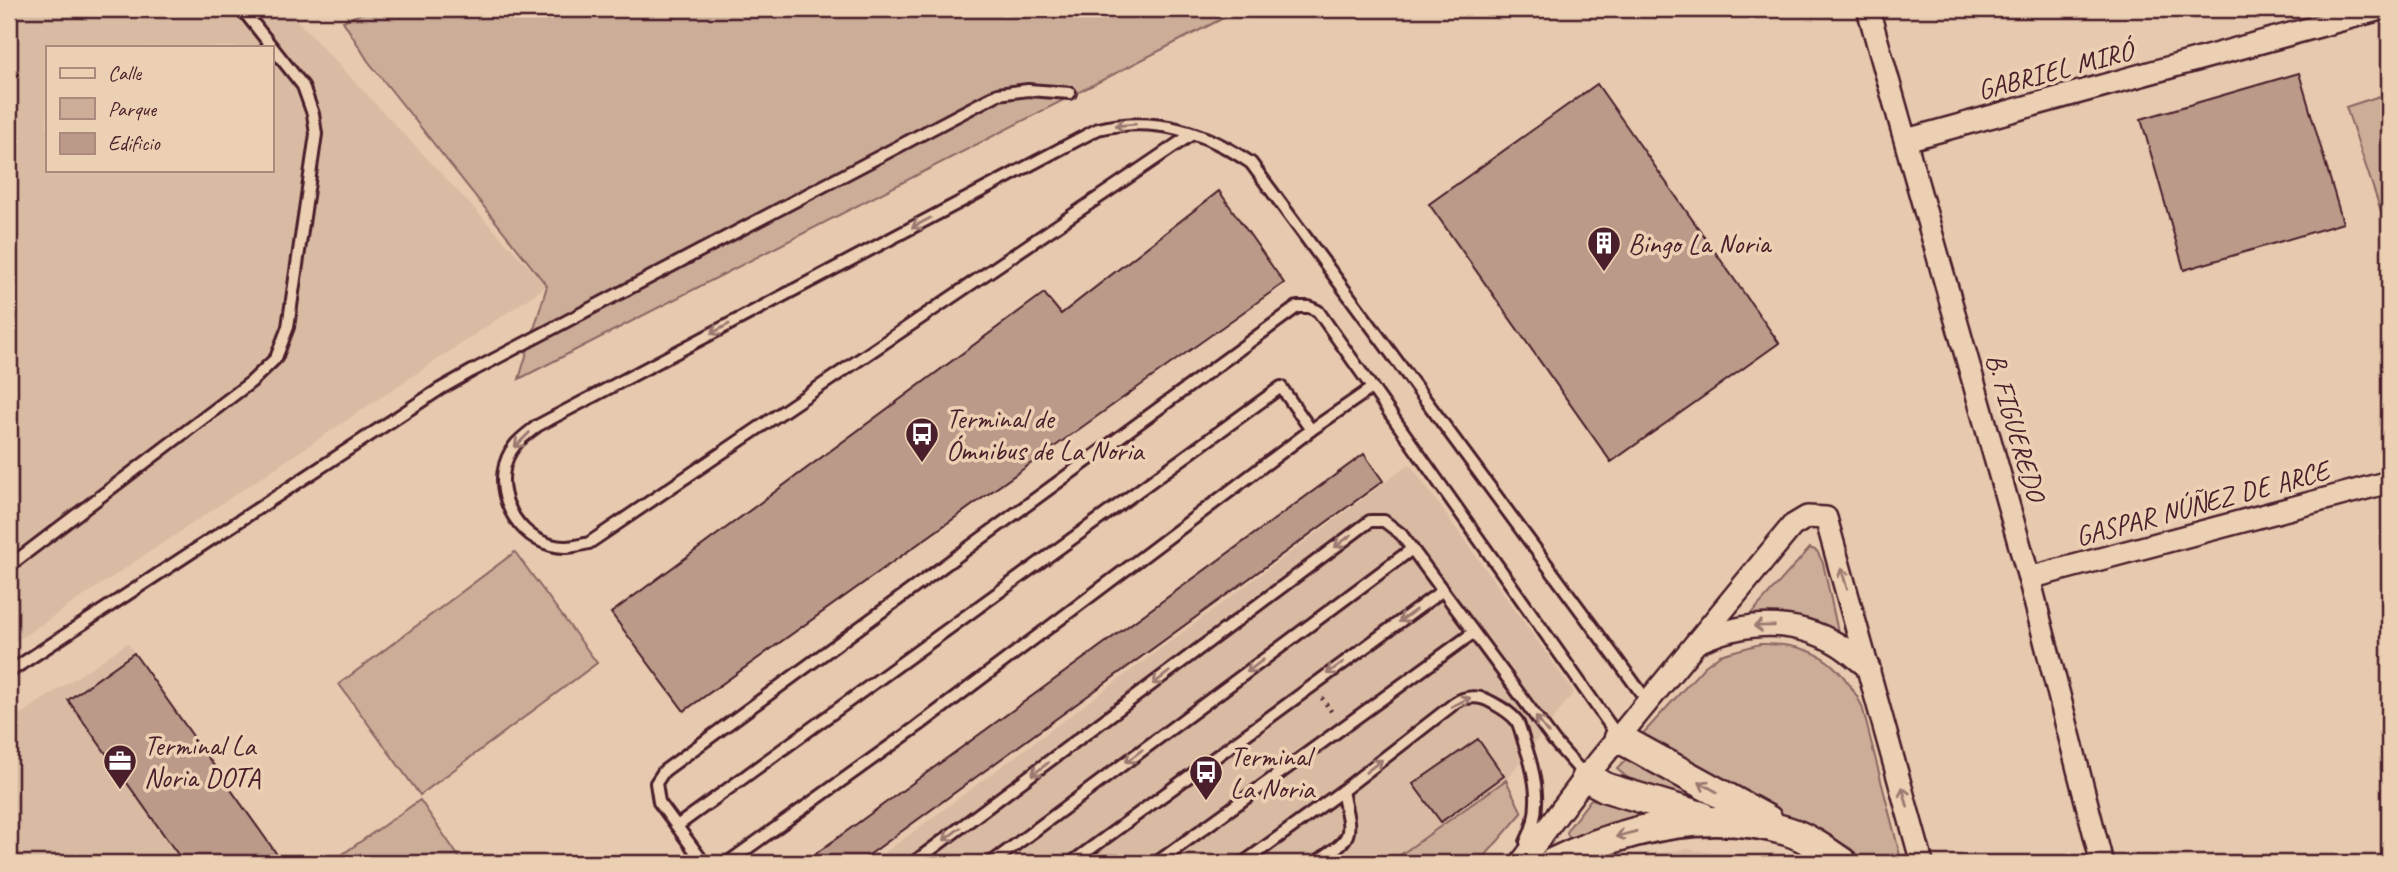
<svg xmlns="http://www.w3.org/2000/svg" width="2398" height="872" font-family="Caveat,sans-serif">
	<rect width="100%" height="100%" fill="#e6c9ae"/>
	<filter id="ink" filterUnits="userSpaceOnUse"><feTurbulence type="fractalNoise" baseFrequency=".0143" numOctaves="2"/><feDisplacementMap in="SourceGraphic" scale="14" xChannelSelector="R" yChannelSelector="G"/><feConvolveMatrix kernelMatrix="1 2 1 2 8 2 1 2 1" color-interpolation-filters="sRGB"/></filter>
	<g filter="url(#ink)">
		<g fill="#d9bba3" fill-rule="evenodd">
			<path d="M 9,9 L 281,9 L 288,11 L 547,286 L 9,646 ZM 47,47 L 271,47 L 271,170 L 47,170 Z"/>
			<polygon points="1410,464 1574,692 1506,780 1389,863 871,863"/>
			<polygon points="128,643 134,653 283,863 9,863 9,722"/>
			<polygon points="1686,849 1740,856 1767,863 1615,863 1617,860"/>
		</g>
		<g fill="#ccad98" stroke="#8b6662" stroke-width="2">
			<polygon points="372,9 1241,9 519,379 547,286 368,61 343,21"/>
			<polygon points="2389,93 2389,219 2384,220 2346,107"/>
			<path d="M 1810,548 L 1817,551 L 1823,563 L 1838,632 C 1805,619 1786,614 1750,615 Z"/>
			<polygon points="515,552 597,663 420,795 339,684"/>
			<path d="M 1760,644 C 1812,643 1839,660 1862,706 L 1902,863 L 1867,863 L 1850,848 L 1807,823 L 1768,809 L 1637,740 L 1705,666 L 1720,655 Z"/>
			<path d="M 1629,757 L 1690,792 L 1692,795 C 1667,801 1635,786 1617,769 Z"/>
			<polygon points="1506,780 1522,813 1479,863 1389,863"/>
			<polygon points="1591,799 1636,811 1640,815 1612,823 1575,838 1570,838 1567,834 1568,829"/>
			<polygon points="420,800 463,863 330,863"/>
		</g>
		<g fill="#bb9a89" stroke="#4a1f2b" stroke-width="2">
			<polygon points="2299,73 2343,223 2184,270 2141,119"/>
			<polygon points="1597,84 1779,343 1611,462 1429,204"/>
			<polygon points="1219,191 1284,283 684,711 611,613 1044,293 1061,314"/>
			<polygon points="1364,454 1383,481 858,863 803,863"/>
			<polygon points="134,653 283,863 184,863 68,700"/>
			<polygon points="1478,739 1504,776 1441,822 1413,784"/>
		</g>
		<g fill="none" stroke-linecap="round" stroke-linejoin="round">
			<g stroke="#4a1f2b" stroke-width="16">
				<g id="lane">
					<path d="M 1192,134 L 589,543 C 576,546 564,549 551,545 C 510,534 487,478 516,444 C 522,437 531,431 537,426 L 1098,129 C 1155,116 1204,131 1251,163 L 1648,702"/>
					<polyline points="9,566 251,382 276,358 288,327 316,134 313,114 303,86 242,9"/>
					<polyline points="9,672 440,389 472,371 998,94 1028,90 1070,93"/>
					<polyline points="677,826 1281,387 1311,430"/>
					<polyline points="704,863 659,802 656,783 664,771 1297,307 1309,307 1318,311 1619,738"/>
					<polyline points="727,863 918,726 1311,430 1372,388"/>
					<polyline points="913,863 1370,521 1384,521 1401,534 1554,741 1586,777"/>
					<polyline points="991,863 1412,549"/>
					<polyline points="1071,863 1443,590"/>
					<polyline points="1156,863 1473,633"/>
					<path d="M 1243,863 L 1342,791 L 1455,703 C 1465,696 1480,695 1491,702 C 1500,707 1510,712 1517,721 C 1520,727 1522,735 1524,742 C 1536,775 1543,810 1526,842"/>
					<path d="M 1315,863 C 1355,835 1352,839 1342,791"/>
				</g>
			</g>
			<g stroke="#4a1f2b" stroke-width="26">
				<g id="street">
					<polyline points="1868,9 2029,578 2102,863"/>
					<polyline points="1906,140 2381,9"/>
					<polyline points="2029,578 2389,482"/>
					<path d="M 1700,641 C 1746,621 1794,618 1839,645 C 1849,651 1859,661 1869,668"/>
					<polyline points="1521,863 1586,777 1792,526 1807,517 1826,518 1922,863"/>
				</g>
			</g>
			<g stroke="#4a1f2b" stroke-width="33">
				<g id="secondary">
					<polyline points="1619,738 1768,820"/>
					<polyline points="1586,777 1607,788 1701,816"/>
					<path d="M 1552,863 C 1625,828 1707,808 1787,831 C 1807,837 1826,851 1843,863"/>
				</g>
			</g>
			<polyline stroke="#4a1f2b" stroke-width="4.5" stroke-dasharray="2 5" stroke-linecap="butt" points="1322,698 1333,714"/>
			<use href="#lane" stroke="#ecd0b3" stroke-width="10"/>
			<use href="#street" stroke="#ecd0b3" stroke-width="21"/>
			<use href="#secondary" stroke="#ecd0b3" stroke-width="28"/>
		</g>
		<defs><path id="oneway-shaft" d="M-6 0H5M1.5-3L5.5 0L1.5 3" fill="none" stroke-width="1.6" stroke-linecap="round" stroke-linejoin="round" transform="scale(1.75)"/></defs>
		<g stroke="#9b786f">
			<use href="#oneway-shaft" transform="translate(1125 125) rotate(175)"/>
			<use href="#oneway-shaft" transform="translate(921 223) rotate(152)"/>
			<use href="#oneway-shaft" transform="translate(720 329) rotate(152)"/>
			<use href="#oneway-shaft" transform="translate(522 440) rotate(135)"/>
			<use href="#oneway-shaft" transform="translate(1343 541) rotate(143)"/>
			<use href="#oneway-shaft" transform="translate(1844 578) rotate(-106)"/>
			<use href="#oneway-shaft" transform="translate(1407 616) rotate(144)"/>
			<use href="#oneway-shaft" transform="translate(1764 626) rotate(179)"/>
			<use href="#oneway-shaft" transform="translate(1255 666) rotate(143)"/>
			<use href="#oneway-shaft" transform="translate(1335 668) rotate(144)"/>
			<use href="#oneway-shaft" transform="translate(1161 678) rotate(143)"/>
			<use href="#oneway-shaft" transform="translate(1461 702) rotate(-25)"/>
			<use href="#oneway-shaft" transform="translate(1542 725) rotate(-127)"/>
			<use href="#oneway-shaft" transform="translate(1134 756) rotate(143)"/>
			<use href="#oneway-shaft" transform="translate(1374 766) rotate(-38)"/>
			<use href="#oneway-shaft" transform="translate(1040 769) rotate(143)"/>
			<use href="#oneway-shaft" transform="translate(1708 787) rotate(-151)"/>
			<use href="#oneway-shaft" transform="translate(1905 797) rotate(-105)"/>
			<use href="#oneway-shaft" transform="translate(952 834) rotate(143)"/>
			<use href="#oneway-shaft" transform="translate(1626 834) rotate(165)"/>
		</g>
	</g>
	<defs>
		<g id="building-pin" transform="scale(1.75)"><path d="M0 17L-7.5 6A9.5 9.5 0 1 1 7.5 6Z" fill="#4a1f2b" stroke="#ecd0b3"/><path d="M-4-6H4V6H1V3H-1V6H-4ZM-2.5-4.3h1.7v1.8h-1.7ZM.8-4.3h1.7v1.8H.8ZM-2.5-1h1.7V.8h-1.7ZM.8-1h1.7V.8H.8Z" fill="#fff"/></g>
		<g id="bus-pin" transform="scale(1.75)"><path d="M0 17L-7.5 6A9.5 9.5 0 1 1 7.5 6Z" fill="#4a1f2b" stroke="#ecd0b3"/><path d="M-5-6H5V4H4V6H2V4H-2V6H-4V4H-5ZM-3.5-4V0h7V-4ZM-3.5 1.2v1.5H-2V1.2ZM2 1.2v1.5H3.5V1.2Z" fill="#fff"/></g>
		<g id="office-pin" transform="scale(1.75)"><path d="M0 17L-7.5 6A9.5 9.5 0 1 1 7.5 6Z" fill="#4a1f2b" stroke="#ecd0b3"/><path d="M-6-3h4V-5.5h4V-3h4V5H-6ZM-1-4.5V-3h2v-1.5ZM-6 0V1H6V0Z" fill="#fff"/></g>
	</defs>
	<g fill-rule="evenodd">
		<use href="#building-pin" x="1604" y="243"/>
		<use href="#bus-pin" x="922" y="434"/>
		<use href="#office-pin" x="120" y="761"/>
		<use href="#bus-pin" x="1206" y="772"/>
	</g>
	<g text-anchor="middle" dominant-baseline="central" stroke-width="7" stroke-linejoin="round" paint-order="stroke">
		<g font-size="28" fill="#4a1f2b" stroke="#ecd0b3">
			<text transform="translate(2055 70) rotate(-15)">GABRIEL MIRÓ</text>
			<text transform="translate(2016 427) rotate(74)">B. FIGUEREDO</text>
			<text transform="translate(2202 503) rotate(-15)">GASPAR NÚÑEZ DE ARCE</text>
		</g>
		<g font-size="28" fill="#4a1f2b" stroke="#ecd0b3" text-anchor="start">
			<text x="1628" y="243">Bingo La Noria</text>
			<text x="946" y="418">Terminal de<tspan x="946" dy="32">Ómnibus de La Noria</tspan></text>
			<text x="144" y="745">Terminal La<tspan x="144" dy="32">Noria DOTA</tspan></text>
			<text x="1230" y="756">Terminal<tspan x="1230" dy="32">La Noria</tspan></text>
		</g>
	</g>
	<rect width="2398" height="872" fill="none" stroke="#ecd0b3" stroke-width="35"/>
	<rect x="18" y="18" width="2363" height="837" fill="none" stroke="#4a1f2b" stroke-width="2.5" filter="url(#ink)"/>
	<rect x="46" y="46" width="228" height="126" fill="#ecd0b3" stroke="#ab897d" stroke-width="2"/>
	<rect x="60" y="68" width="35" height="10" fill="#ecd0b3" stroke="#ab897d" stroke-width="2"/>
	<text x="108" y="80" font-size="21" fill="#4a1f2b">Calle</text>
	<rect x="60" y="98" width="35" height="21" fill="#ccad98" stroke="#ab897d" stroke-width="2"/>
	<text x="108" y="116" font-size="21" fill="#4a1f2b">Parque</text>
	<rect x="60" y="133" width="35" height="21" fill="#bb9a89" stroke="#ab897d" stroke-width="2"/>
	<text x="108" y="150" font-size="21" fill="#4a1f2b">Edificio</text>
</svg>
